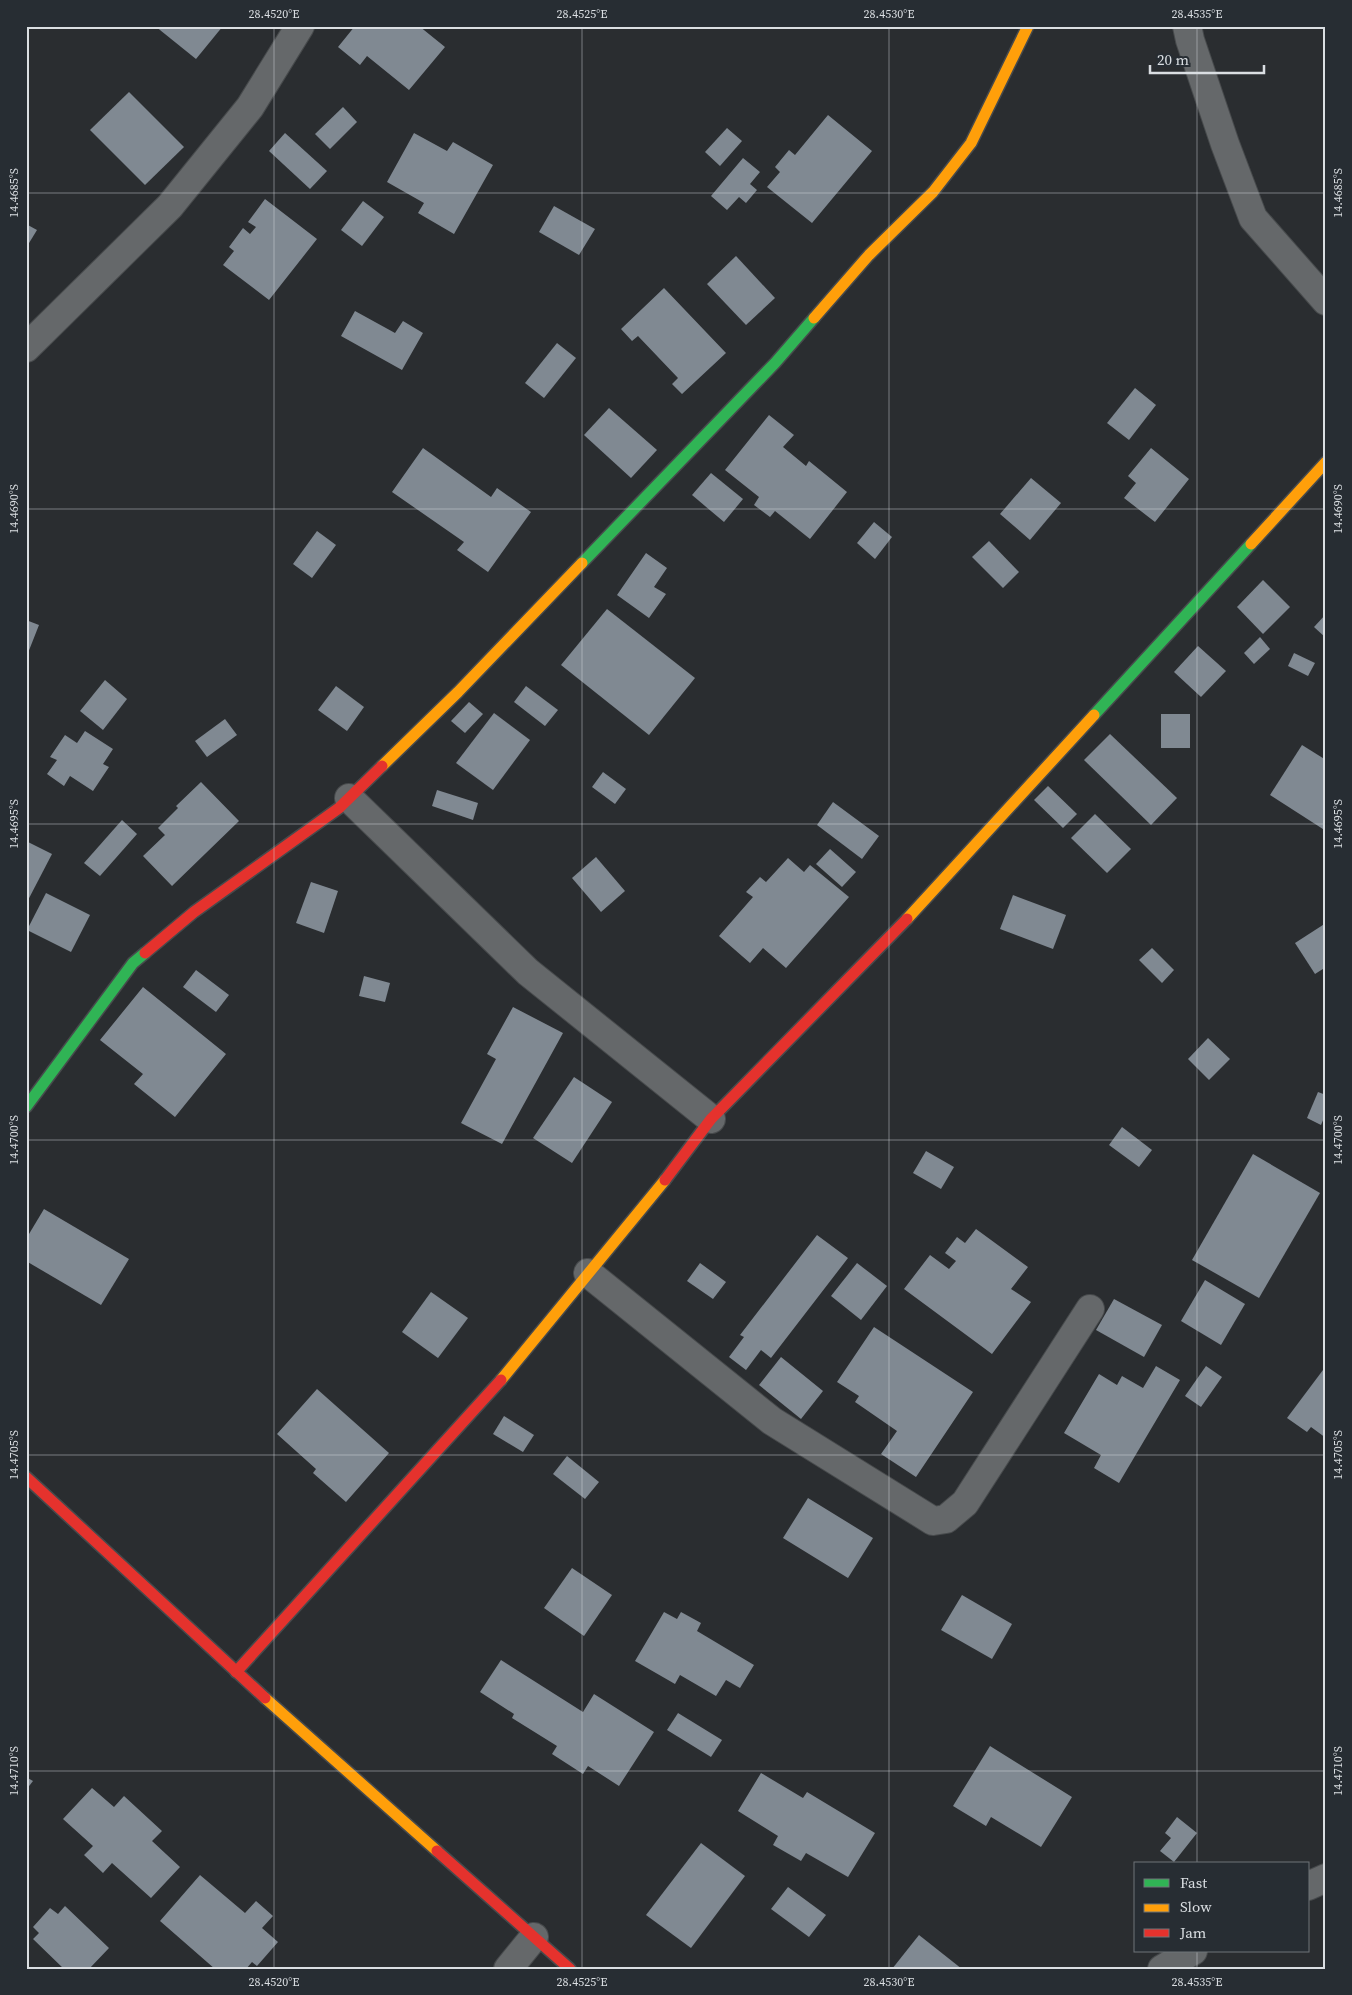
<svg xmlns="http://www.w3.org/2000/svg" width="1352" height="1995" font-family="'Source Serif 4',serif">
	<rect width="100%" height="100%" fill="#2a2d30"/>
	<g fill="#808992">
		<polygon points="155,26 223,26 196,59"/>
		<polygon points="355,26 419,26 445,47 409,90 367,56 360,65 338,47"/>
		<polygon points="129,92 184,147 145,185 90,130"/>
		<polygon points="343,107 357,122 330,149 315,134"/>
		<polygon points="828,115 872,151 812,223 767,187 780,172 775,167 789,150 795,155"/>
		<polygon points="727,128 742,141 720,166 705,152"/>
		<polygon points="285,133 327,171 310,189 269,151"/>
		<polygon points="414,133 447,151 453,142 493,165 454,234 418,213 424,203 387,182"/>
		<polygon points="743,158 760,172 750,184 757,190 746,203 739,197 727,210 711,196"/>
		<polygon points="265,199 317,239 269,300 223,265 234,251 229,247 243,228 250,234 256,227 248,222"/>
		<polygon points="363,201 384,217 362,246 341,230"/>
		<polygon points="554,206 595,229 579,255 539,232"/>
		<polygon points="26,224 37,230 26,248"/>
		<polygon points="736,256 775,298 746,325 707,284"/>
		<polygon points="664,288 726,353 682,394 672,384 678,378 638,336 632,341 621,329"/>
		<polygon points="355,311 395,333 403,321 423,333 402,370 341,336"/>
		<polygon points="557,343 576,358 544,398 525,383"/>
		<polygon points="1135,388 1156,405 1129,440 1107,423"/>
		<polygon points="609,408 657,450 631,478 584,435"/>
		<polygon points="769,415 794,435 783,447 806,466 809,461 847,492 810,539 775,511 770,517 754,505 759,497 725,470"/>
		<polygon points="423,448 491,497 497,488 531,512 488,572 457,550 464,542 392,492"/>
		<polygon points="1151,448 1189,479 1155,522 1124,498 1136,483 1128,476"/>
		<polygon points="711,473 743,499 724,522 692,495"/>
		<polygon points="1031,478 1061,503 1030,540 1000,514"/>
		<polygon points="874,522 892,537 875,559 857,543"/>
		<polygon points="317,531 336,545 312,578 293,564"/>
		<polygon points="989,541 1019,572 1003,588 972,557"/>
		<polygon points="646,553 667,568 654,587 666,594 649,618 617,595"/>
		<polygon points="1263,580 1290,607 1263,634 1237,607"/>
		<polygon points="607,609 695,678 649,735 561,665"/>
		<polygon points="1326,614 1326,638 1314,627"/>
		<polygon points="26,620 39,625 26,658"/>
		<polygon points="1260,637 1270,649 1254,664 1244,653"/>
		<polygon points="1198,646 1226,671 1201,697 1174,672"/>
		<polygon points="1294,653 1315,663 1308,676 1288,666"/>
		<polygon points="105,680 127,699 103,730 80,711"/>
		<polygon points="336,686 364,707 347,731 318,710"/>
		<polygon points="526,686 558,710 545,726 514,702"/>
		<polygon points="469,702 483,714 465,733 451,721"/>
		<polygon points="494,713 530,740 493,790 456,763"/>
		<rect x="1161" y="714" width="29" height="34"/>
		<polygon points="225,719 237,735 207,757 195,741"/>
		<polygon points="85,731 113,749 103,764 109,767 93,791 70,776 64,786 47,774 57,760 50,757 65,735 77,743"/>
		<polygon points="1110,734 1177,798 1151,825 1084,760"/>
		<polygon points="1302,745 1326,760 1326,831 1270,795"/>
		<polygon points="603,772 626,789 615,804 592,787"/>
		<polygon points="201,782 239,821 172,886 143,856 165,835 158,828 178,808 176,806"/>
		<polygon points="1048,786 1077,814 1063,828 1034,800"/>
		<polygon points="437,790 478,803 473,820 432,806"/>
		<polygon points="833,802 879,836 862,859 817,825"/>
		<polygon points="1095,814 1131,849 1107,873 1071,838"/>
		<polygon points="122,820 137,834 100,876 84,863"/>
		<polygon points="26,841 52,854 26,904"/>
		<polygon points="830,849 856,872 842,887 816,864"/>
		<polygon points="596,857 625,891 601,912 572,878"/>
		<polygon points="788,858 804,872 810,865 849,897 786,968 763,948 750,963 719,936 753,897 746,892 760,877 766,882"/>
		<polygon points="311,882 338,891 324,933 296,923"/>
		<polygon points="46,893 90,915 71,952 27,930"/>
		<polygon points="1013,895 1066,915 1053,949 1000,929"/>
		<polygon points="1326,923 1326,967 1315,974 1295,943"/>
		<polygon points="1152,948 1174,970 1162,983 1139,960"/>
		<polygon points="196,970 229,995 216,1012 183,987"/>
		<polygon points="364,976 390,983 385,1002 359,996"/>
		<polygon points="143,987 226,1054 175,1117 134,1084 143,1074 100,1040"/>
		<polygon points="513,1007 563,1033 502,1144 461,1123 496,1059 487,1054"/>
		<polygon points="1208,1038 1230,1059 1209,1080 1188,1059"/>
		<polygon points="574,1077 612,1102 572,1163 533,1138"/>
		<polygon points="1318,1092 1326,1095 1326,1113 1321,1125 1307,1118"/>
		<polygon points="1122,1127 1152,1150 1139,1167 1109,1145"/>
		<polygon points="926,1151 954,1167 941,1189 913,1173"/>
		<polygon points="1253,1154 1320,1193 1259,1298 1192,1260"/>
		<polygon points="44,1209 129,1259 101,1305 26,1261 26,1239"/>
		<polygon points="976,1229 1028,1267 1011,1289 1031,1302 992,1354 904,1289 930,1255 949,1269 956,1261 945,1253 957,1237 965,1243"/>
		<polygon points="817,1235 848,1258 771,1358 761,1350 746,1370 729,1357 744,1337 740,1335"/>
		<polygon points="700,1263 726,1282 713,1299 687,1281"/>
		<polygon points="857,1263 887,1286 861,1320 831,1296"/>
		<polygon points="1205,1280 1245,1304 1221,1345 1181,1321"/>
		<polygon points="431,1292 468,1318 438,1358 402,1332"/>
		<polygon points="1114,1299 1162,1325 1144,1357 1096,1330"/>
		<polygon points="874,1327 973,1392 916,1477 881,1454 897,1431 855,1402 859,1396 837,1382"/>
		<polygon points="781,1357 823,1391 801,1419 759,1385"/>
		<polygon points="1156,1366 1180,1380 1119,1483 1094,1468 1101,1455 1064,1433 1099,1374 1117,1385 1122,1376 1143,1388"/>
		<polygon points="1206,1366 1222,1377 1201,1407 1185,1396"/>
		<polygon points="1326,1366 1326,1438 1311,1427 1307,1432 1287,1418"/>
		<polygon points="317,1389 389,1453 346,1502 313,1473 316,1469 277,1434"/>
		<polygon points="504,1416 534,1435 523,1452 493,1434"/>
		<polygon points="567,1456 599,1482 585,1499 553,1474"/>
		<polygon points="808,1498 873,1538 848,1578 783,1538"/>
		<polygon points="572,1568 612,1595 584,1636 544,1608"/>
		<polygon points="962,1595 1012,1624 992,1659 941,1630"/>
		<polygon points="664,1612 677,1619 681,1612 701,1623 697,1631 754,1665 740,1688 726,1680 716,1696 680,1675 675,1684 635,1661"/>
		<polygon points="501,1660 583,1712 594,1694 654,1732 619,1786 588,1766 583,1774 552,1754 557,1746 512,1718 514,1714 480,1692"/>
		<polygon points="678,1713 722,1740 711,1757 667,1730"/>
		<polygon points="990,1746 1072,1797 1041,1847 991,1817 986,1826 953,1806"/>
		<polygon points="761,1773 803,1798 807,1792 875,1833 848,1877 806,1853 801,1861 773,1845 778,1836 738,1811"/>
		<polygon points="26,1777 33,1781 26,1790"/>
		<polygon points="92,1788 114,1807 124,1796 162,1831 152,1841 180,1867 151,1898 112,1863 103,1873 84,1855 93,1846 63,1819"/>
		<polygon points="1177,1817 1197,1833 1174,1862 1160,1851 1171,1838 1165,1833"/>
		<polygon points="701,1843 745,1876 691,1948 646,1915"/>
		<polygon points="200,1875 245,1913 256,1901 273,1916 262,1928 278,1942 257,1966 252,1962 246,1969 215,1969 160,1921"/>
		<polygon points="788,1887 826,1915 809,1937 771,1909"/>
		<polygon points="65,1906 109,1948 89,1969 64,1969 33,1939 39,1933 33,1927 50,1908 58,1914"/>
		<polygon points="919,1935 962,1969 892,1969"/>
	</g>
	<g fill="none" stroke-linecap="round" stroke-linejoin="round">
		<g stroke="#474a4c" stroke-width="30">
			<g id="street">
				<polyline points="1187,26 1190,40 1225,144 1253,218 1326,301"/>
				<polyline points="26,348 170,206 250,107 300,26"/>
				<polyline points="349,798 528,972 711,1119"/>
				<polyline points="588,1273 772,1421 933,1521 946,1519 965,1503 1090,1309"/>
				<polyline points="1308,1886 1326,1878"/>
				<polyline points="508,1969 534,1937"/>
				<polyline points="1162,1969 1193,1951"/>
			</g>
		</g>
		<g stroke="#474a4c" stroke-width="14">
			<g id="fast">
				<polyline points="582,563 775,363 814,318"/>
				<polyline points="1094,715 1251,544"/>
				<polyline points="26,1107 133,963 145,953"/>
			</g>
		</g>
		<g stroke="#474a4c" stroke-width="14">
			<g id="slow">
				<polyline points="814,318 869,255 933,192 971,143 1028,26"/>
				<polyline points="1251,544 1326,462"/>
				<polyline points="382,766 458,692 582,563"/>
				<polyline points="907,919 1094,715"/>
				<polyline points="501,1380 665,1180"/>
				<polyline points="265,1698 437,1851"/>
			</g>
		</g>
		<g stroke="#474a4c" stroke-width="14">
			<g id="jam">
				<polyline points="145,953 194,912 339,808 382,766"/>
				<polyline points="665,1180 711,1119 907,919"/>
				<polyline points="26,1477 265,1698"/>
				<polyline points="236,1672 501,1380"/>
				<polyline points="437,1851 570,1969"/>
			</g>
		</g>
		<use href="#street" stroke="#65686a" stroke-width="28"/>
		<use href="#fast" stroke="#30b455" stroke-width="11"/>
		<use href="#slow" stroke="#ff9f0a" stroke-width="11"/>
		<use href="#jam" stroke="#e5322d" stroke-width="11"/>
	</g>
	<path fill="none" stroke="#dadee2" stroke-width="1" stroke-opacity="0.45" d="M 274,26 L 274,1969M 582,26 L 582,1969M 889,26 L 889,1969M 1197,26 L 1197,1864M 26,193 L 1326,193M 26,509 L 1326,509M 26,824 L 1326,824M 26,1140 L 1326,1140M 26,1455 L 1326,1455M 26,1771 L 1326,1771M 1197,1951 L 1197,1969"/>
	<rect width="1352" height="1995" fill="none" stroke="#272d33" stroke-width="55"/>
	<rect x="1134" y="1862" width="175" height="90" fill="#272d33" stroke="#6f7479"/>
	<rect x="1144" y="1879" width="25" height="8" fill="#30b455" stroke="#6f7479"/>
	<text x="1180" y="1888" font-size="15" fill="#dadee2">Fast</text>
	<rect x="1144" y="1904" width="25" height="8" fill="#ff9f0a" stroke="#6f7479"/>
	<text x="1180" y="1912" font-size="15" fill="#dadee2">Slow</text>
	<rect x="1144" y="1929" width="25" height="8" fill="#e5322d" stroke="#6f7479"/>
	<text x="1180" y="1938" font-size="15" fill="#dadee2">Jam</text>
	<path d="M1150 65v8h114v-8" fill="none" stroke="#dadee2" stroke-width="2.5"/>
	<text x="1157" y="65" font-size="15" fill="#dadee2" stroke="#272d33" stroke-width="4" paint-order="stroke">20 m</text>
	<rect x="28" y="28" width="1296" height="1940" fill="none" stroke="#dadee2" stroke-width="2"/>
	<g font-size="12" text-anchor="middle" fill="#dadee2">
		<text x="274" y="18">28.4520°E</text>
		<text x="582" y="18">28.4525°E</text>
		<text x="889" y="18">28.4530°E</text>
		<text x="1197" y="18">28.4535°E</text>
		<text transform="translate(14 193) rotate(-90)" y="4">14.4685°S</text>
		<text transform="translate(1338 193) rotate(-90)" y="4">14.4685°S</text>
		<text transform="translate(14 509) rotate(-90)" y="4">14.4690°S</text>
		<text transform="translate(1338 509) rotate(-90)" y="4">14.4690°S</text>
		<text transform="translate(14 824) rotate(-90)" y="4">14.4695°S</text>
		<text transform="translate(1338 824) rotate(-90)" y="4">14.4695°S</text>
		<text transform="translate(14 1140) rotate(-90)" y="4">14.4700°S</text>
		<text transform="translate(1338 1140) rotate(-90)" y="4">14.4700°S</text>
		<text transform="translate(14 1455) rotate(-90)" y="4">14.4705°S</text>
		<text transform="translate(1338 1455) rotate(-90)" y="4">14.4705°S</text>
		<text transform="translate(14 1771) rotate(-90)" y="4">14.4710°S</text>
		<text transform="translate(1338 1771) rotate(-90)" y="4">14.4710°S</text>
		<text x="274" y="1986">28.4520°E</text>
		<text x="582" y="1986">28.4525°E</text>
		<text x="889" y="1986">28.4530°E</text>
		<text x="1197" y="1986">28.4535°E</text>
	</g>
</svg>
